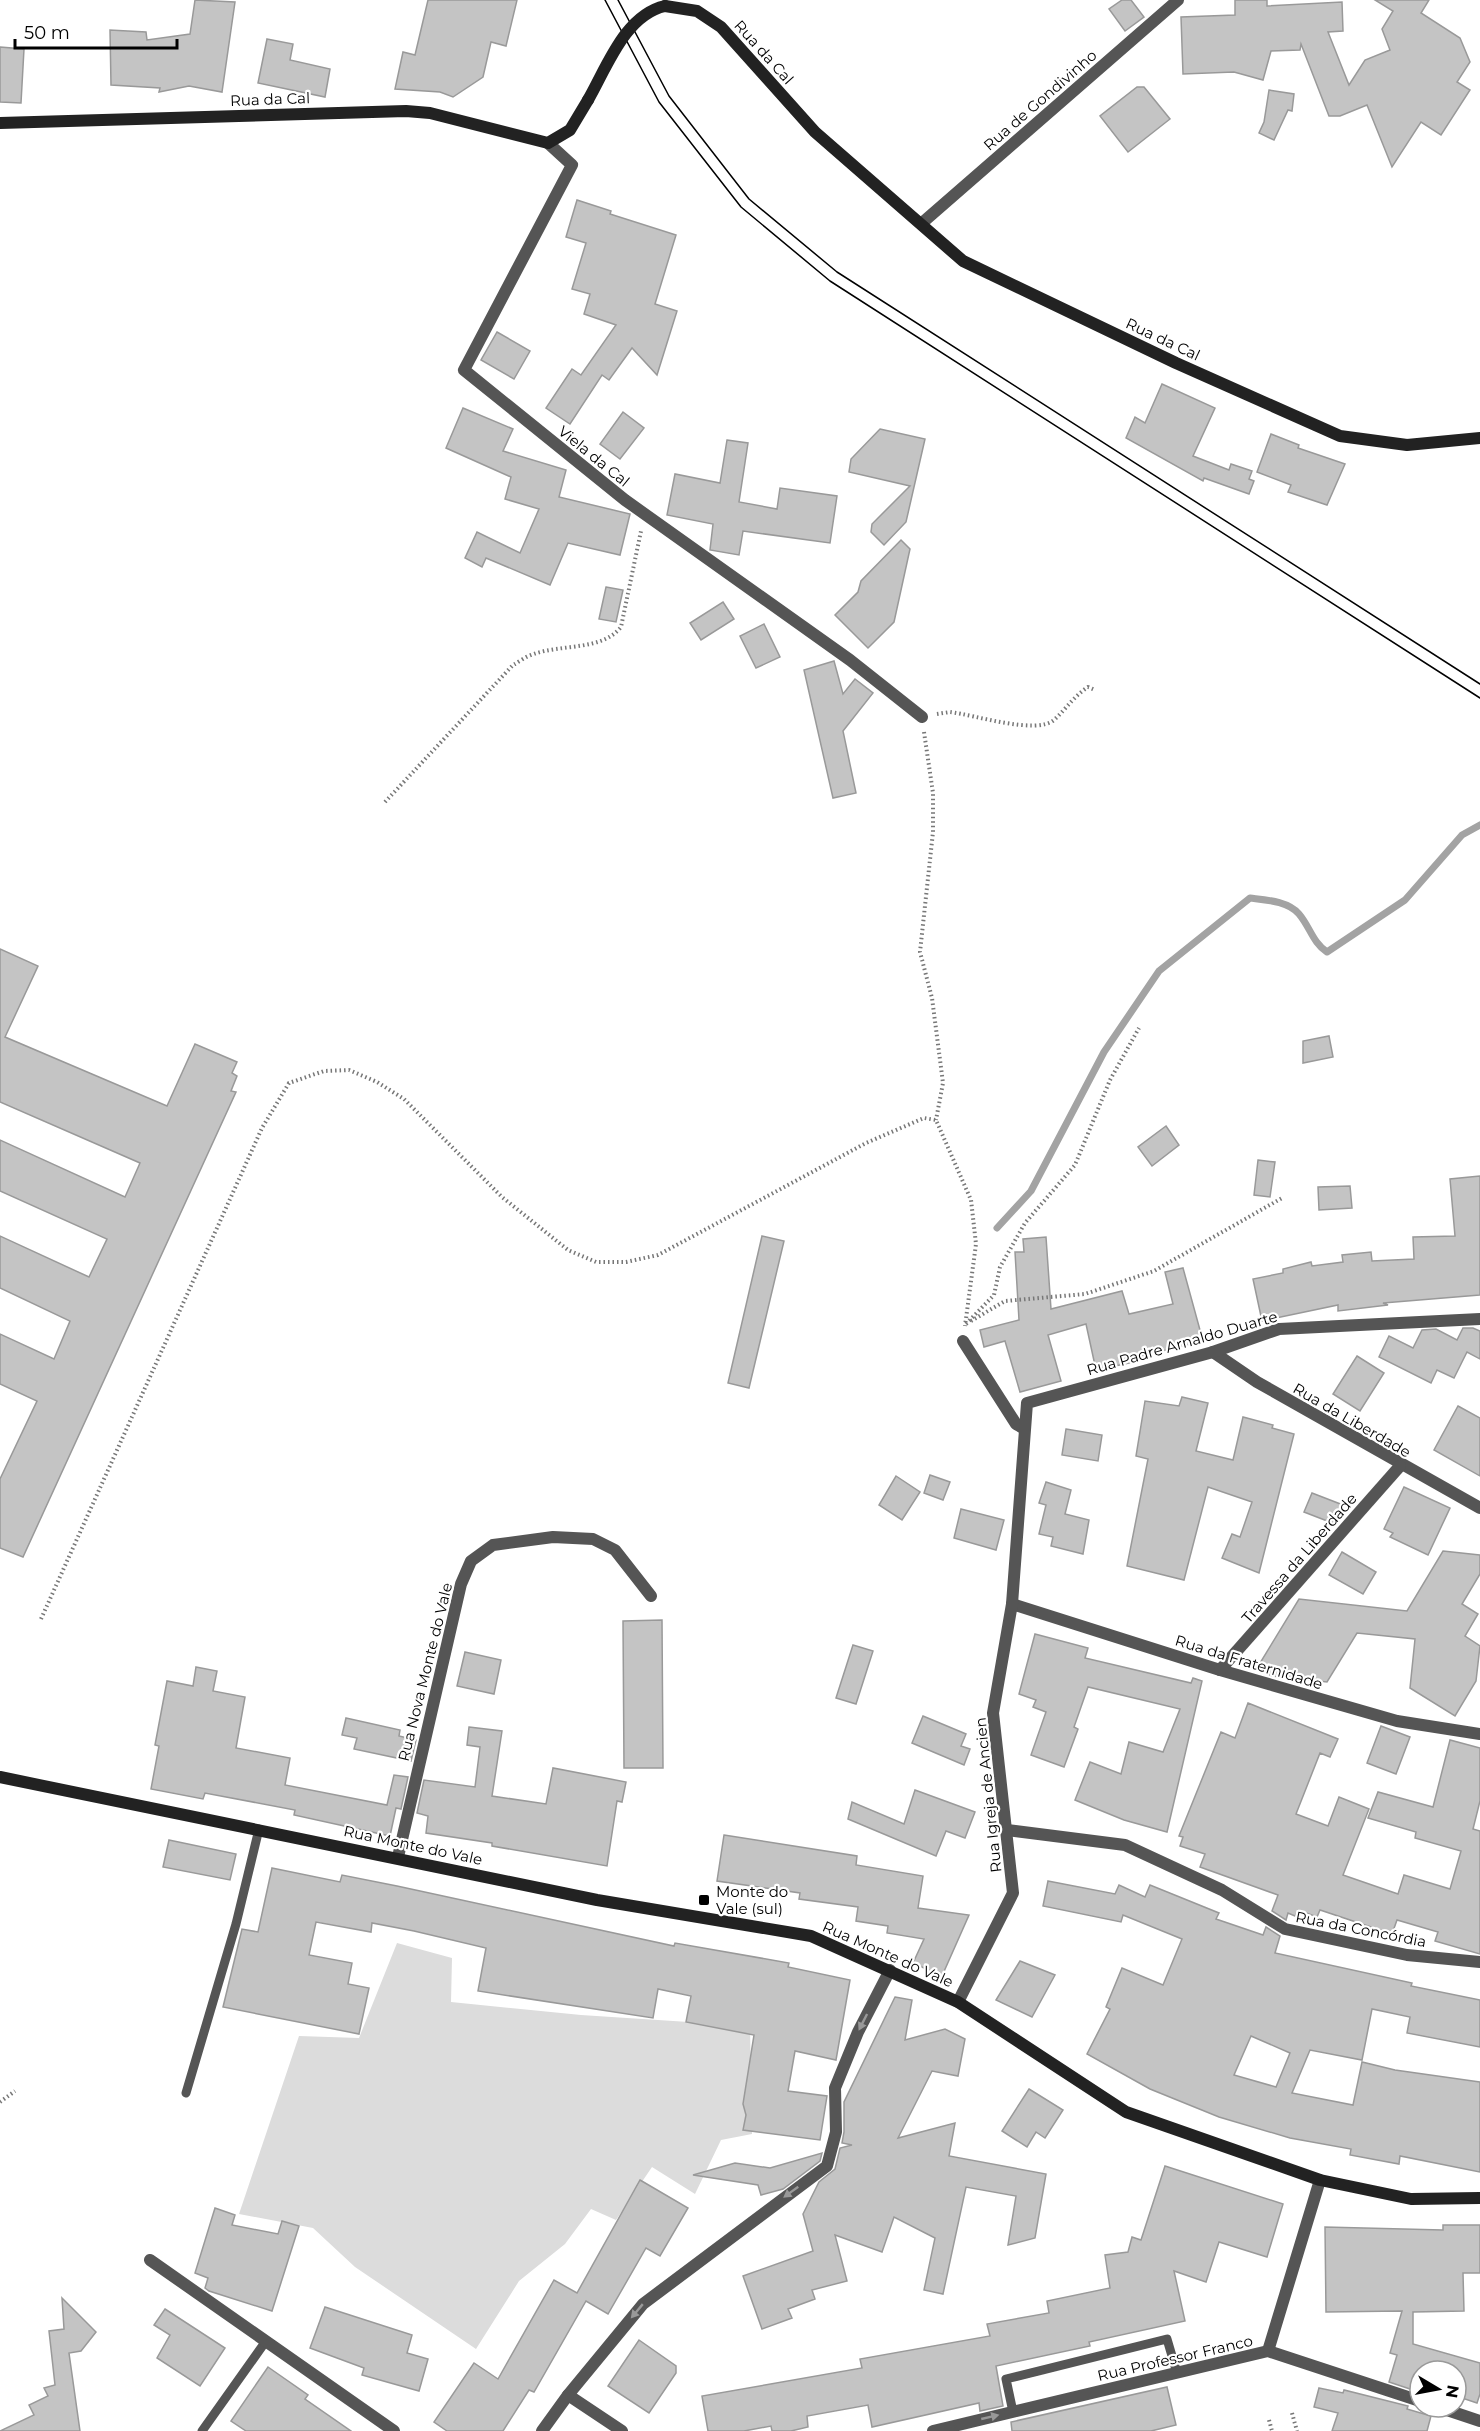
<svg xmlns="http://www.w3.org/2000/svg" width="1480" height="2431" font-family="Montserrat,sans-serif">
	<rect width="100%" height="100%" fill="#fff"/>
	<polygon fill="#dcdcdc" points="397,1943 452,1958 451,2002 581,2015 750,2026 752,2134 721,2140 695,2194 652,2167 616,2220 591,2209 565,2244 519,2281 476,2349 355,2267 313,2228 239,2214 299,2036 359,2038"/>
	<g fill="none" stroke-linecap="round" stroke-linejoin="round">
		<path stroke="#a3a3a3" stroke-width="7" d="M 997,1228 L 1031,1191 L 1104,1052 L 1159,971 L 1250,898 C 1266,900 1288,901 1299,914 C 1310,927 1313,943 1327,952 L 1405,900 L 1462,835 L 1480,825"/>
	</g>
	<g fill="#c4c4c4" stroke="#999" stroke-width="1.5" fill-rule="evenodd">
		<polygon points="195,0 235,2 222,92 189,86 159,92 160,88 111,85 110,30 146,32 147,40 190,34"/>
		<polygon points="428,0 517,0 506,46 491,42 483,77 453,97 440,92 395,89 403,52 415,55"/>
		<polygon points="1122,0 1131,0 1144,17 1125,31 1109,9"/>
		<polygon points="1235,0 1267,0 1267,6 1342,2 1343,31 1328,32 1349,85 1365,60 1390,50 1382,29 1393,11 1375,0 1429,0 1421,13 1460,38 1470,62 1457,82 1470,90 1441,135 1421,122 1392,167 1367,105 1340,116 1329,116 1301,44 1300,50 1271,51 1263,80 1234,72 1183,74 1181,17 1235,15"/>
		<polygon points="267,39 293,44 290,60 330,69 325,97 258,83"/>
		<polygon points="0,47 24,49 21,103 0,102"/>
		<polygon points="1137,87 1144,87 1170,119 1128,152 1100,116"/>
		<polygon points="1269,90 1294,94 1292,111 1288,110 1274,140 1259,133 1264,122"/>
		<polygon points="577,200 611,211 610,214 676,235 655,304 677,311 657,375 632,348 609,380 602,375 570,424 546,408 572,369 581,375 616,325 584,314 590,294 572,289 586,243 566,237"/>
		<polygon points="497,332 530,351 514,379 481,360"/>
		<polygon points="1162,384 1215,408 1193,456 1229,470 1231,464 1252,471 1249,479 1254,481 1249,494 1204,478 1203,481 1126,438 1135,417 1145,423"/>
		<polygon points="463,408 513,429 503,451 566,470 559,497 630,514 620,555 568,543 550,585 486,558 482,567 465,558 477,532 520,553 539,509 505,499 511,477 446,448"/>
		<polygon points="623,412 644,428 620,459 600,444"/>
		<polygon points="880,429 925,439 906,522 884,545 871,532 872,524 910,486 849,472 851,459"/>
		<polygon points="1271,434 1299,445 1298,448 1345,464 1327,505 1288,492 1291,485 1257,472"/>
		<polygon points="727,440 748,443 739,502 777,509 780,488 837,496 830,543 743,531 739,555 710,550 713,524 667,515 675,474 720,483"/>
		<polygon points="901,540 910,549 894,622 868,648 835,615 858,592 861,581"/>
		<polygon points="606,587 623,590 616,622 599,619"/>
		<polygon points="723,602 734,619 701,640 690,623"/>
		<polygon points="764,624 780,657 756,668 740,636"/>
		<polygon points="834,661 843,694 855,679 873,693 843,731 856,793 833,798 804,670"/>
		<polygon points="0,949 38,966 5,1037 167,1106 195,1044 237,1062 232,1073 237,1076 231,1091 236,1092 23,1557 0,1548 0,1479 37,1401 0,1384 0,1334 54,1359 70,1321 0,1288 0,1236 89,1277 107,1239 0,1191 0,1140 125,1197 140,1163 0,1102"/>
		<polygon points="1329,1036 1333,1057 1303,1063 1303,1041"/>
		<polygon points="1166,1126 1179,1145 1152,1166 1138,1147"/>
		<polygon points="1258,1160 1275,1162 1270,1197 1254,1195"/>
		<polygon points="1480,1176 1480,1295 1383,1303 1388,1305 1338,1311 1338,1305 1262,1321 1253,1279 1283,1273 1283,1269 1311,1262 1312,1266 1343,1262 1342,1255 1371,1252 1372,1261 1414,1259 1413,1237 1455,1236 1450,1179"/>
		<polygon points="1350,1186 1352,1208 1319,1210 1318,1187"/>
		<polygon points="762,1236 784,1241 749,1388 728,1383"/>
		<polygon points="1046,1237 1051,1309 1122,1291 1129,1314 1173,1304 1165,1272 1183,1268 1203,1341 1133,1358 1134,1362 1096,1370 1086,1324 1048,1335 1061,1381 1020,1392 1005,1341 984,1347 980,1330 1019,1320 1015,1252 1024,1252 1023,1239"/>
		<polygon points="1463,1328 1473,1328 1480,1331 1480,1359 1467,1352 1454,1378 1437,1370 1431,1383 1379,1357 1389,1336 1413,1348 1422,1330 1436,1329 1457,1340"/>
		<polygon points="1357,1356 1384,1373 1360,1411 1333,1394"/>
		<polygon points="1182,1397 1208,1403 1196,1451 1233,1460 1243,1417 1273,1425 1272,1428 1294,1434 1259,1573 1222,1558 1232,1534 1240,1537 1252,1502 1208,1487 1184,1580 1127,1566 1148,1459 1136,1456 1145,1401 1179,1406"/>
		<polygon points="1458,1406 1480,1418 1480,1476 1434,1450"/>
		<polygon points="1066,1429 1102,1435 1098,1461 1062,1455"/>
		<polygon points="930,1475 950,1482 943,1500 924,1493"/>
		<polygon points="896,1476 920,1492 902,1520 879,1505"/>
		<polygon points="1046,1482 1071,1490 1065,1514 1089,1520 1083,1554 1051,1546 1053,1537 1039,1534 1046,1505 1039,1503"/>
		<polygon points="1404,1487 1450,1508 1428,1555 1390,1537 1393,1533 1384,1529"/>
		<polygon points="1312,1493 1343,1505 1335,1524 1304,1512"/>
		<polygon points="961,1509 1004,1520 996,1550 954,1538"/>
		<polygon points="1443,1551 1480,1555 1480,1574 1462,1604 1478,1614 1465,1636 1480,1646 1476,1681 1455,1716 1410,1688 1415,1639 1357,1633 1327,1682 1272,1676 1257,1668 1299,1599 1407,1611"/>
		<polygon points="1342,1552 1376,1572 1363,1594 1329,1575"/>
		<polygon points="662,1620 663,1768 624,1768 623,1621"/>
		<polygon points="1035,1634 1088,1648 1085,1658 1191,1683 1193,1678 1202,1681 1167,1832 1124,1820 1075,1800 1090,1762 1121,1774 1129,1742 1163,1752 1180,1709 1088,1687 1074,1727 1078,1729 1064,1767 1031,1755 1046,1712 1033,1707 1036,1700 1019,1694"/>
		<polygon points="853,1645 873,1651 856,1704 836,1698"/>
		<polygon points="465,1652 501,1660 494,1694 457,1686"/>
		<polygon points="196,1667 217,1671 213,1691 245,1697 236,1748 290,1758 285,1785 387,1805 394,1775 408,1777 401,1809 396,1808 390,1836 294,1815 295,1810 205,1793 203,1799 151,1789 159,1746 155,1745 167,1681 193,1686"/>
		<polygon points="1248,1703 1338,1739 1330,1757 1320,1753 1296,1814 1328,1826 1339,1797 1369,1809 1343,1875 1398,1894 1404,1875 1450,1889 1461,1851 1415,1838 1416,1832 1368,1818 1378,1792 1433,1807 1450,1740 1480,1748 1480,1801 1473,1829 1480,1831 1480,1954 1435,1941 1438,1932 1397,1920 1392,1934 1320,1910 1317,1917 1298,1910 1295,1916 1288,1913 1286,1920 1272,1911 1278,1895 1200,1867 1205,1854 1180,1846 1183,1837 1179,1836 1221,1732 1235,1738"/>
		<polygon points="923,1716 966,1734 961,1746 970,1749 964,1765 912,1743"/>
		<polygon points="346,1718 400,1730 399,1736 416,1740 411,1761 354,1749 357,1738 342,1735"/>
		<polygon points="1381,1726 1410,1737 1396,1774 1367,1763"/>
		<polygon points="469,1727 502,1731 492,1796 546,1804 553,1768 626,1782 622,1802 617,1801 607,1866 492,1846 492,1843 426,1833 428,1816 417,1813 424,1780 475,1787 480,1747 467,1745"/>
		<polygon points="915,1790 975,1812 965,1838 946,1831 936,1856 848,1819 852,1802 904,1824"/>
		<polygon points="724,1835 857,1856 856,1865 923,1876 918,1908 969,1915 942,1976 913,1963 924,1939 887,1933 888,1926 856,1921 858,1907 799,1899 800,1893 717,1881"/>
		<polygon points="169,1840 236,1854 230,1880 163,1867"/>
		<polygon points="272,1868 340,1882 342,1875 397,1886 674,1946 675,1943 789,1963 788,1967 850,1980 836,2060 795,2051 788,2091 827,2096 820,2140 743,2130 746,2115 743,2104 754,2035 686,2022 691,1996 658,1989 653,2018 478,1991 486,1948 414,1931 372,1923 371,1932 316,1922 309,1955 352,1963 348,1984 369,1988 359,2034 223,2007 242,1929 258,1932"/>
		<path d="M 1048,1881 L 1115,1894 L 1119,1885 L 1145,1897 L 1150,1885 L 1219,1913 L 1216,1919 L 1263,1935 L 1266,1927 L 1280,1936 L 1275,1953 L 1412,1983 L 1411,1986 L 1480,2000 L 1480,2047 L 1407,2033 L 1410,2017 L 1372,2009 L 1362,2060 L 1310,2050 L 1292,2093 L 1353,2105 L 1362,2062 L 1395,2070 L 1480,2082 L 1480,2172 L 1400,2156 L 1399,2164 L 1350,2155 L 1351,2149 L 1290,2138 L 1219,2117 L 1150,2089 L 1087,2054 L 1110,2009 L 1106,2007 L 1122,1968 L 1163,1985 L 1182,1939 L 1123,1915 L 1121,1922 L 1043,1906 ZM 1251,2036 L 1290,2053 L 1276,2087 L 1234,2075 Z"/>
		<polygon points="1020,1961 1055,1975 1032,2017 996,2000"/>
		<polygon points="895,1997 912,2000 905,2040 945,2029 965,2039 958,2076 932,2071 898,2138 955,2123 949,2156 1046,2174 1035,2238 1008,2245 1016,2196 966,2187 943,2294 924,2290 935,2238 894,2217 882,2252 835,2235 847,2281 812,2290 815,2299 788,2309 792,2318 762,2329 743,2276 813,2251 803,2214 819,2182 835,2169 840,2148 852,2145 842,2143 844,2132 844,2102"/>
		<polygon points="1029,2089 1063,2110 1045,2138 1036,2132 1027,2147 1002,2131"/>
		<polygon points="822,2153 820,2161 783,2189 761,2195 758,2185 693,2175 735,2163 770,2168"/>
		<polygon points="1165,2166 1283,2204 1267,2257 1219,2242 1206,2282 1174,2271 1185,2321 1089,2342 1090,2346 996,2366 1003,2406 980,2411 979,2403 872,2427 868,2405 807,2416 808,2427 791,2431 772,2431 771,2426 744,2431 708,2431 702,2396 862,2368 860,2359 990,2336 987,2324 1049,2313 1047,2301 1110,2288 1105,2255 1128,2252 1132,2237 1141,2240"/>
		<polygon points="640,2180 688,2208 660,2256 646,2248 608,2314 586,2301 534,2392 529,2390 503,2431 447,2431 434,2422 474,2363 498,2379 554,2280 577,2293"/>
		<polygon points="215,2208 235,2215 232,2225 278,2234 282,2221 299,2226 272,2311 209,2291 205,2288 208,2278 195,2273"/>
		<polygon points="1443,2225 1480,2225 1480,2273 1463,2273 1464,2311 1413,2312 1413,2344 1480,2363 1480,2394 1477,2403 1456,2396 1456,2371 1419,2371 1413,2390 1389,2382 1397,2355 1390,2353 1402,2311 1326,2312 1325,2227 1443,2230"/>
		<polygon points="62,2298 96,2332 81,2351 69,2353 80,2431 0,2431 34,2415 29,2405 48,2396 44,2388 55,2385 49,2331 64,2329"/>
		<polygon points="325,2307 412,2335 407,2353 428,2359 419,2391 362,2375 364,2368 310,2348"/>
		<polygon points="165,2309 225,2348 200,2386 157,2358 170,2335 154,2325"/>
		<polygon points="639,2340 676,2366 676,2373 649,2413 608,2386"/>
		<polygon points="268,2367 308,2395 305,2399 351,2431 246,2431 231,2421"/>
		<polygon points="1167,2387 1176,2425 1151,2431 1012,2431 1011,2422"/>
		<polygon points="1319,2388 1343,2393 1344,2390 1408,2406 1407,2409 1431,2416 1427,2431 1332,2431 1338,2413 1314,2407"/>
	</g>
	<g fill="none" stroke-linecap="round" stroke-linejoin="round">
		<g stroke="#777" stroke-width="4" stroke-dasharray="1.5 3" stroke-linecap="butt">
			<path d="M 937,714 L 950,712 C 975,715 1036,735 1054,720 C 1066,709 1074,696 1088,687 L 1095,690"/>
			<polyline points="924,732 933,793 933,832 920,952 932,998 943,1083 936,1120"/>
			<path d="M 385,802 L 513,665 C 519,662 526,656 534,654 C 561,644 602,651 621,627 L 641,531"/>
			<polyline points="971,1321 1005,1301 1085,1294 1154,1271 1282,1198"/>
			<polyline points="966,1324 994,1295 1000,1267 1025,1223 1075,1165 1110,1080 1139,1028"/>
			<polyline points="41,1619 262,1128 289,1083 324,1071 349,1070 377,1082 404,1099 502,1197 568,1250 596,1262 626,1262 658,1255 866,1143 924,1118 936,1120 971,1200 976,1244 965,1326"/>
			<polyline points="0,2102 15,2091"/>
			<polyline points="1292,2413 1297,2431"/>
			<polyline points="1269,2420 1272,2431"/>
		</g>
		<g stroke="#555" stroke-width="9">
			<polyline points="186,2093 236,1924 259,1829"/>
			<polyline points="1013,2412 1006,2379 1167,2339 1177,2373"/>
			<polyline points="202,2431 266,2341"/>
		</g>
		<g stroke="#555" stroke-width="12">
			<polyline points="548,143 572,165 464,370 625,500 850,660 922,717"/>
			<polyline points="922,223 1178,0"/>
			<polyline points="963,1341 1016,1424 1023,1428"/>
			<polyline points="1213,1352 1257,1382 1480,1508"/>
			<polyline points="1012,1604 1220,1670 1397,1721 1480,1734"/>
			<polyline points="1220,1670 1400,1466"/>
			<polyline points="1007,1830 1125,1845 1222,1890 1285,1929 1407,1955 1480,1962"/>
			<polyline points="398,1857 461,1584 471,1561 493,1545 553,1537 593,1539 615,1550 651,1596"/>
			<polyline points="958,2002 1013,1893 993,1713 1012,1604 1027,1403 1213,1352 1279,1329 1480,1319"/>
			<polyline points="150,2260 394,2431"/>
			<polyline points="1268,2351 1320,2180"/>
			<polyline points="568,2395 622,2431"/>
			<polyline points="1438,2407 1480,2421"/>
			<polyline points="542,2431 568,2395 643,2304 827,2166 836,2132 835,2088 858,2032 890,1970"/>
			<polyline points="933,2431 1268,2351 1420,2401"/>
		</g>
		<g stroke="#222" stroke-width="12">
			<polyline points="665,6 697,11 721,27 815,132 963,261 1176,363 1340,436 1407,445 1480,438"/>
			<polyline points="0,123 406,111 430,113 548,143 570,130 588,100"/>
			<polyline points="0,1777 597,1900 811,1936 958,2002 1126,2112 1320,2180 1411,2199 1480,2198"/>
		</g>
		<g stroke="#000" stroke-width="1.5">
			<polyline points="605,0 659,102 741,207 830,281 1480,698"/>
			<polyline points="618,0 669,96 749,199 837,272 1480,684"/>
		</g>
		<path stroke="#222" stroke-width="12" d="M 588,100 C 607,67 625,15 665,6"/>
	</g>
	<defs><path id="oneway-solid" d="M-6-.8H1V-3.2L6.5 0L1 3.2V.8H-6Z" transform="scale(1.5)"/></defs>
	<g fill="#999">
		<use href="#oneway-solid" transform="translate(863 2022) rotate(117)"/>
		<use href="#oneway-solid" transform="translate(791 2192) rotate(144)"/>
		<use href="#oneway-solid" transform="translate(637 2311) rotate(130)"/>
		<use href="#oneway-solid" transform="translate(990 2417) rotate(-13)"/>
	</g>
	<rect fill="#000" stroke="#fff" stroke-width="2" x="698" y="1894" width="12" height="12" rx="3"/>
	<g text-anchor="middle" dominant-baseline="central" stroke-width="4.5" stroke-linejoin="round" paint-order="stroke">
		<g font-size="15" fill="#000" stroke="#fff">
			<text transform="translate(764 52) rotate(48)">Rua da Cal</text>
			<text transform="translate(270 99) rotate(-2)">Rua da Cal</text>
			<text transform="translate(1040 100) rotate(-41)">Rua de Gondivinho</text>
			<text transform="translate(1163 339) rotate(25)">Rua da Cal</text>
			<text transform="translate(594 456) rotate(39)">Viela da Cal</text>
			<text transform="translate(1182 1343) rotate(-16)">Rua Padre Arnaldo Duarte</text>
			<text transform="translate(1352 1420) rotate(30)">Rua da Liberdade</text>
			<text transform="translate(1299 1558) rotate(-49)">Travessa da Liberdade</text>
			<text transform="translate(1249 1662) rotate(17)">Rua da Fraternidade</text>
			<text transform="translate(425 1672) rotate(-76)">Rua Nova Monte do Vale</text>
			<text transform="translate(988 1795) rotate(-96)">Rua Igreja de Ancien</text>
			<text transform="translate(413 1845) rotate(12)">Rua Monte do Vale</text>
			<text transform="translate(1361 1929) rotate(11)">Rua da Concórdia</text>
			<text transform="translate(888 1954) rotate(24)">Rua Monte do Vale</text>
			<text transform="translate(1175 2358) rotate(-13)">Rua Professor Franco</text>
		</g>
		<g font-size="15" fill="#000" stroke="#fff" text-anchor="start">
			<text x="716" y="1891">Monte do<tspan x="716" dy="17">Vale (sul)</tspan></text>
		</g>
	</g>
	<g transform="translate(1438 2389) rotate(100)"><circle r="28" fill="#ffffff" stroke="#999999" stroke-width="1.5"/>
	<path d="M0-4.5L10 22L0 15L-10 22Z" fill="#000000"/>
	<text y="-9" font-size="16" font-weight="bold" text-anchor="middle" fill="#000000">N</text>
	</g>
	<path d="M15 39v9h162v-9" fill="none" stroke="#000000" stroke-width="3"/>
	<text x="24" y="39" font-size="18" fill="#000000" stroke="#ffffff" stroke-width="4.5" paint-order="stroke">50 m</text>
</svg>
